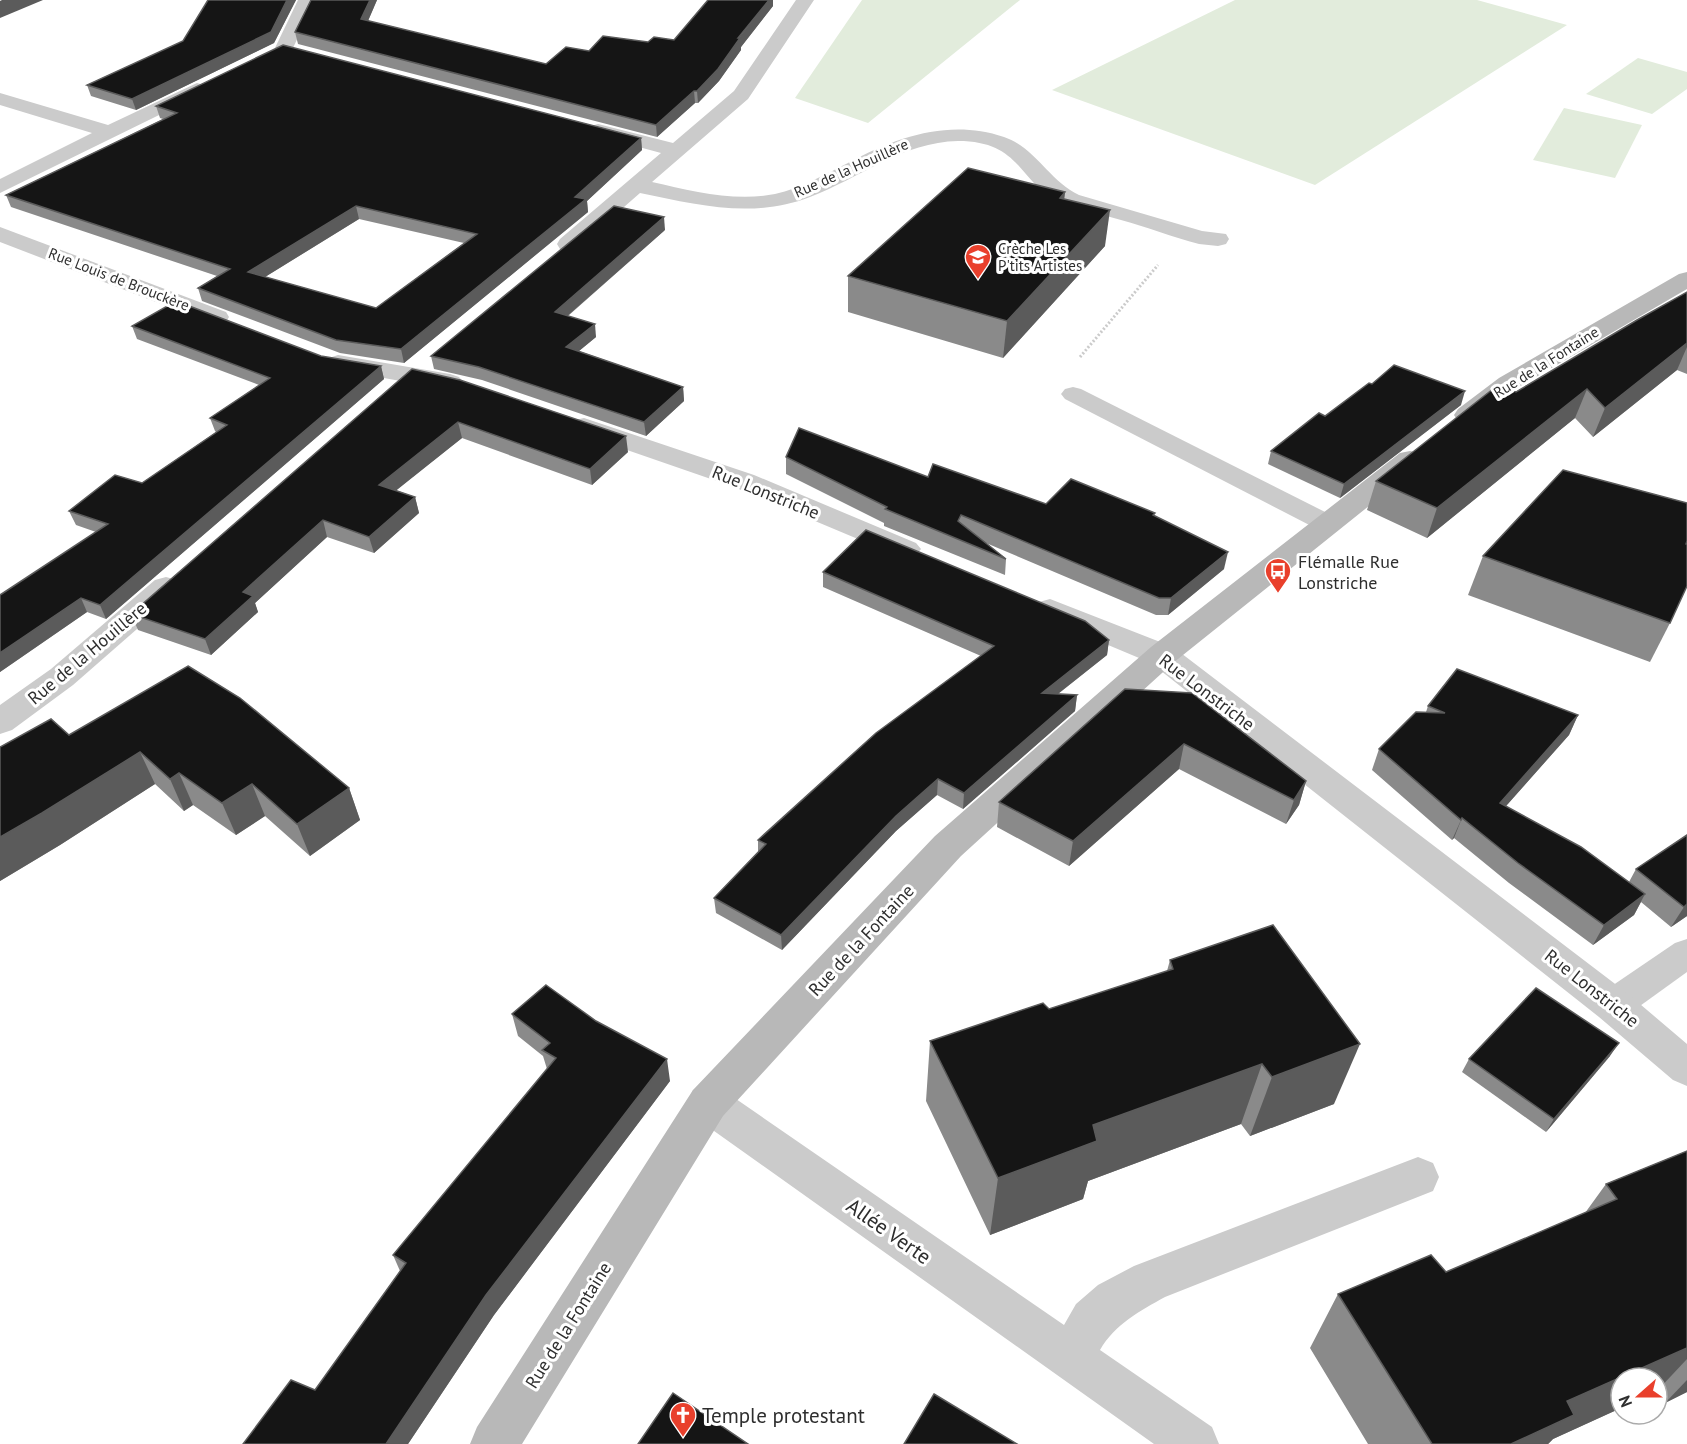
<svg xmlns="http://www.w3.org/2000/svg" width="1687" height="1444" font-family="'PT Sans',sans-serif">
	<rect width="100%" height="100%" fill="#fff"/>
	<g fill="#e2ecdc">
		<polygon points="862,0 1020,0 868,123 795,98"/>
		<polygon points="1235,0 1477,0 1567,25 1315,185 1052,90"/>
		<polygon points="1638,58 1687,72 1687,89 1652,114 1586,94"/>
		<polygon points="1564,108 1642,125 1615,178 1533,160"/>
	</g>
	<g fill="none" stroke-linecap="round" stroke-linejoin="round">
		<polyline stroke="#cbcbcb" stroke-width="3" stroke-dasharray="2 2" stroke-linecap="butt" points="1080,357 1158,265"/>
		<g fill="#cbcbcb" fill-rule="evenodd">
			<polygon points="1073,387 1081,389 1337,518 1341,524 1337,530 1328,532 1319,530 1065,399 1061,394 1065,389"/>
			<polygon points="1687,939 1687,972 1626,1016 1613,1020 1600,1016 1595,1005 1600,994 1675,943"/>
		</g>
		<g fill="#cbcbcb" fill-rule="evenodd">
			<polygon points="298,0 316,0 291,52 277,52 275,48"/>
			<path d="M 796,0 L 814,0 L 748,99 L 652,182 C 692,191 734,202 775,194 C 801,188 826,174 850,162 C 899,136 950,119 1004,137 C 1036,148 1049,181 1079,195 L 1202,231 L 1226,234 L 1229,239 L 1226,244 L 1218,246 L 1199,244 C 1172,237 1147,227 1121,220 C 1102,214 1082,212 1063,204 C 1018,184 1023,141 958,141 C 903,142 860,178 810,197 C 753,219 698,205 640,193 L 576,249 L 568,251 L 560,249 L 557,244 L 560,239 L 661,153 L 591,134 L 588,130 L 591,126 L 598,124 L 673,143 L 734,91 Z"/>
			<polygon points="197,83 204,85 207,89 204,93 0,193 0,179 92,133 0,105 0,93 108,125"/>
			<polygon points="0,227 226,312 229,317 226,322 217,324 208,322 0,242"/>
			<polygon points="338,355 450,374 459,377 463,382 459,387 450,390 329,368 325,363 329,358"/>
			<polygon points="584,418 754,475 916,543 921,549 916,555 906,558 896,555 734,487 575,432 571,426 575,420"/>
			<polygon points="166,577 177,580 181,587 177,594 73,685 12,730 0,734 0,705 51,669 155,580"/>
			<polygon points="1050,599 1173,647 1627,993 1687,1044 1687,1086 1673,1080 1599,1017 1151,663 1039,616 1035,609 1039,602"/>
			<path d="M 708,1085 L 723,1090 L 1064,1325 L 1076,1304 L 1098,1285 L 1134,1266 L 1418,1157 L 1433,1163 L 1439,1177 L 1433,1191 L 1165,1297 C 1140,1311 1115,1324 1100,1350 L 1212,1427 L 1219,1444 L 1154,1444 L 693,1116 L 687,1103 L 693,1090 Z"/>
		</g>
		<g fill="#b8b8b8" fill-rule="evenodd">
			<polygon points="1687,272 1687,289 1517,388 1476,421 1467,423 1458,421 1454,415 1458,409 1499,378 1679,274"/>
			<polygon points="1410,451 1420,453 1424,459 1420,465 1173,663 961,856 723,1116 522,1444 470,1444 477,1427 693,1090 935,836 1151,647 1400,453"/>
		</g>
	</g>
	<g fill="#8a8a8a" fill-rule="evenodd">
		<polygon points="208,0 296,0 274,43 136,110 91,96 87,85 183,41"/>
		<polygon points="311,0 377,0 368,21 546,64 589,51 648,42 674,40 708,0 773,0 773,6 741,47 741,50 719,81 698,103 695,103 657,137 298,44 295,32"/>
		<path d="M 156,106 L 641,138 L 642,150 L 587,201 L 588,212 L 404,363 L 340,353 L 202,301 L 198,288 L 217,276 L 11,207 L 6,195 L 163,119 L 160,118 ZM 359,219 L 464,243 L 376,308 L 265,277 Z"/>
		<polygon points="1065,192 1064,199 1105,246 1003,358 848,312 848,276"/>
		<polygon points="665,230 568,316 596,337 579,351 683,387 684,401 646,436 482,380 434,369 431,356"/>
		<polygon points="1687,292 1687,374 1677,370 1593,437 1575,418 1427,538 1367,510 1376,481 1516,392"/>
		<polygon points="132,326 381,366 384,379 106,619 87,612 0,672 0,595 96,532 76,525 69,511 142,483 216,432 215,431 210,418 259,385 137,339"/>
		<polygon points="412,369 628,452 592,485 462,438 396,490 415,497 419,513 374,553 327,537 255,603 258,612 211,655 138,630 131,614"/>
		<polygon points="1461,405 1340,498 1268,464 1271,451 1325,416"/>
		<polygon points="786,457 928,477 1046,504 1155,513 1154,515 1224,569 1168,615 1156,615 986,543 1006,559 1005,575 884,526 884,523 786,474"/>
		<polygon points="1686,544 1670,623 1650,662 1468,595 1483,556"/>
		<polygon points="823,572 1109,640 1107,655 1058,694 1077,695 1075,711 963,809 937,795 896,831 782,950 716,913 714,898 758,852 758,840 981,656 823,587"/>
		<polygon points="1125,689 1306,781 1299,805 1286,824 1179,769 1069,866 997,827 999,802"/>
		<polygon points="1428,706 1578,715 1569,735 1506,806 1629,882 1636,869 1687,835 1687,916 1671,927 1641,902 1634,915 1593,945 1509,883 1454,838 1452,840 1372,770 1379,749 1426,712"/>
		<polygon points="69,735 349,788 360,820 310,856 265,816 236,835 193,805 184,811 155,784 60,845 0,881 0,747"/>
		<polygon points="1170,960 1334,1104 1250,1136 1241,1124 1088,1181 1083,1199 990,1235 926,1101 930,1041 1049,1009 1167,971"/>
		<polygon points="512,1014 670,1081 494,1315 408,1444 243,1444 315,1390 400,1271 393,1255 547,1069 543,1056 518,1036"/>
		<polygon points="1610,1056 1546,1132 1462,1072 1469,1059"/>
		<polygon points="1687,1151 1687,1392 1665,1403 1657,1395 1657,1378 1621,1378 1621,1408 1553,1439 1548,1444 1368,1444 1310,1348 1338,1294 1446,1272 1585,1213 1606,1184"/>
	</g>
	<g fill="#5b5b5b">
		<polygon points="2,0 43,0 0,18 0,1"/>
		<polygon points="287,0 296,0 274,43 136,110 132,99"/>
		<polygon points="370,0 377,0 364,30 361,19"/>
		<polygon points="769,0 773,0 773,6 741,47 741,50 719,81 698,103 697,91"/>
		<polygon points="694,91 695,103 657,137 656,125"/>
		<polygon points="641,138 642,150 587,201 588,212 404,363 401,349"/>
		<polygon points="1065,192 1061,227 1060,198"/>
		<polygon points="356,206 359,219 252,285 248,272"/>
		<polygon points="1110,210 1105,246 1003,358 1007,321"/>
		<polygon points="664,217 665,230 557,325 555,312"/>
		<polygon points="595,324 596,337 568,360 566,347"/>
		<polygon points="1687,343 1687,347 1677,370 1593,437 1605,408"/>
		<polygon points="381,366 384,379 106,619 100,605"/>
		<polygon points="683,387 684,401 646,436 644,422"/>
		<polygon points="1587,389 1575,418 1427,538 1437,508"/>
		<polygon points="1465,391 1461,405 1340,498 1344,484"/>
		<polygon points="458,422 462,438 383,501 379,485"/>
		<polygon points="626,436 628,452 592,485 590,469"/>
		<polygon points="415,497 419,513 374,553 369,537"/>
		<polygon points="323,520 327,537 255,603 258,612 211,655 205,639 243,592"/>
		<polygon points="1228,552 1224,569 1168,615 1171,598"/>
		<polygon points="81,598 87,612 0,672 0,653"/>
		<polygon points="1109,640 1107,655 1040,708 1042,693"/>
		<polygon points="1077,695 1075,711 963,809 964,793"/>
		<polygon points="1578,715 1569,735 1491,823 1500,803"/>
		<polygon points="1184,744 1179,769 1069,866 1073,841"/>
		<polygon points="140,752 155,784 60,845 0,881 0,837"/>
		<polygon points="179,773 193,805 184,811 170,779"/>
		<polygon points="938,779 937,795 896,831 782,950 781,935 896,816"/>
		<polygon points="1306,781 1299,805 1286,824 1294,800"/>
		<polygon points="252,784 265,816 236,835 222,803"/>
		<polygon points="349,788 360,820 310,856 297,824"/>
		<polygon points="1462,818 1454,838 1452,840 1461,820"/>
		<polygon points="1645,894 1634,915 1593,945 1604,925"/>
		<polygon points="1687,904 1687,916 1671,927 1684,907"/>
		<polygon points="1619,1043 1610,1056 1546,1132 1554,1119"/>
		<polygon points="1360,1044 1334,1104 1250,1136 1272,1077"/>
		<polygon points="667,1059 670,1081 494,1315 408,1444 386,1444 486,1295"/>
		<polygon points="1262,1064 1241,1124 1088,1181 1083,1199 990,1235 998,1178 1093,1125"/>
		<polygon points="1687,1348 1687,1359 1657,1391 1657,1378 1621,1378 1621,1408 1553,1439 1548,1444 1511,1444 1567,1401"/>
		<polygon points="1687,1380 1687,1392 1665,1403"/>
	</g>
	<g fill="#151515" stroke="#5b5b5b" stroke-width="1.5" fill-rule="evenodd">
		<polygon points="208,0 287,0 271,32 132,99 87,85 183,41"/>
		<polygon points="311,0 370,0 361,19 546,64 566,47 589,51 603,36 648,42 654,37 674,40 708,0 769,0 738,38 740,38 718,69 697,91 694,91 656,125 295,32"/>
		<path d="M 283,45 L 641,138 L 575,197 L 586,199 L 401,349 L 336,340 L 198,288 L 230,269 L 6,195 L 177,113 L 156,106 ZM 356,206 L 477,234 L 376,308 L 248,272 Z"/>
		<polygon points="968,168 1065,192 1060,198 1110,210 1007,321 848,276"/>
		<polygon points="614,206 664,217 555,312 595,324 566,347 683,387 644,422 479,367 431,356"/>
		<polygon points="1687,292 1687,343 1605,408 1587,389 1437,508 1376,481 1498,385 1516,392 1637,320"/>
		<polygon points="176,301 321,356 381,366 100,605 81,598 0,653 0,595 108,524 69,511 115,475 142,483 227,425 210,418 270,378 132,326"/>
		<polygon points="1394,365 1465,391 1344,484 1271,451 1319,413 1325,416 1369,383 1372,384"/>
		<polygon points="412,369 460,380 626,436 590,469 458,422 379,485 415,497 369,537 323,520 243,592 253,596 205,639 131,614"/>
		<polygon points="799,428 928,477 933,464 1046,504 1071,479 1155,513 1153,515 1228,552 1171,598 1159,598 961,515 958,521 1006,559 885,509 887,507 786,457"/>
		<polygon points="1563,470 1687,503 1687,541 1686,544 1687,545 1687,586 1670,623 1483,556"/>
		<polygon points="866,530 1085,621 1109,640 1042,693 1077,695 964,793 938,779 896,816 781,935 714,898 766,844 758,840 876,733 994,646 823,572"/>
		<polygon points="188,666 240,698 349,788 297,824 252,784 222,803 179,773 170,779 140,752 42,813 0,837 0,747 51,719 69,735"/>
		<polygon points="1457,669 1578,715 1500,803 1581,847 1645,894 1604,925 1518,863 1462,818 1461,820 1379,749 1416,712 1445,713 1428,706"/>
		<polygon points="1125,689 1192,693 1306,781 1294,800 1184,744 1073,841 999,802"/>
		<polygon points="1687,835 1687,904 1684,907 1636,869"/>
		<polygon points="1273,925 1360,1044 1272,1077 1262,1064 1093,1125 1097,1141 998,1178 930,1041 1043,1003 1049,1009 1173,969 1170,960"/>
		<polygon points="546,985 596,1021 667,1059 486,1295 386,1444 243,1444 291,1380 315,1390 406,1263 393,1255 556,1058 542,1050 550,1043 512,1014"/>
		<polygon points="1536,988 1619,1043 1554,1119 1469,1059"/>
		<polygon points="1687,1151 1687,1348 1567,1401 1574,1415 1511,1444 1432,1444 1338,1294 1431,1255 1446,1272 1617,1199 1606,1184"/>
		<polygon points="673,1393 748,1444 638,1444"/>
		<polygon points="934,1394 1017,1444 904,1444"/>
	</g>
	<defs>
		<g id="school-pin" transform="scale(1.35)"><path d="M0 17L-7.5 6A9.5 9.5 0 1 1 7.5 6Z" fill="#e9402c" stroke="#fff"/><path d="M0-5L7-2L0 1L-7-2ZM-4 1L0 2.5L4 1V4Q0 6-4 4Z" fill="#fff"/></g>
		<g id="bus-pin" transform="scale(1.35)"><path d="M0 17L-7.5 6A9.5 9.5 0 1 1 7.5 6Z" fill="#e9402c" stroke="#fff"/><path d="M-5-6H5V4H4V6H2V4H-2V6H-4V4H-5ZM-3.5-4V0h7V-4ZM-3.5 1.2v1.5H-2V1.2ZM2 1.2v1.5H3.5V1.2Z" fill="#fff"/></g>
		<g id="church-pin" transform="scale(1.35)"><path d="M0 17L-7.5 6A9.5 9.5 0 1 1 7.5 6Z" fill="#e9402c" stroke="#fff"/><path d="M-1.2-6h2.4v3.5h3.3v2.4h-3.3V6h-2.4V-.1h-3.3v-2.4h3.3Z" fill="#fff"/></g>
	</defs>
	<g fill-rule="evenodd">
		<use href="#school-pin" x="978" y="257"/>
		<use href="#bus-pin" x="1278" y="571"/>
		<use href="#church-pin" x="683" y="1415"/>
	</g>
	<g text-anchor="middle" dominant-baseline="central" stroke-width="6" stroke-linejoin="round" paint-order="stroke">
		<g font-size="15" fill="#2e2e2e" stroke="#fff">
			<text transform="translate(851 168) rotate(-24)">Rue de la Houillère</text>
			<text transform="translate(119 279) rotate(21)">Rue Louis de Brouckère</text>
			<text transform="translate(1546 362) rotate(-32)">Rue de la Fontaine</text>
		</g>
		<g font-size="15" fill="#2e2e2e" stroke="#fff" text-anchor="start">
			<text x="998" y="248">Crèche Les<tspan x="998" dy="17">P'tits Artistes</tspan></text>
		</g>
		<g font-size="18" fill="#2e2e2e" stroke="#fff">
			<text transform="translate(766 492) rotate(22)">Rue Lonstriche</text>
			<text transform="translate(87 653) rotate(-40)">Rue de la Houillère</text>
			<text transform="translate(1207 692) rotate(37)">Rue Lonstriche</text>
			<text transform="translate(861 940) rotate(-47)">Rue de la Fontaine</text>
			<text transform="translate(1592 988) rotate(38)">Rue Lonstriche</text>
			<text transform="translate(568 1325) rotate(-58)">Rue de la Fontaine</text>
		</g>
		<g font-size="18" fill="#2e2e2e" stroke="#fff" text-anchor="start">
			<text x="1298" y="561">Flémalle Rue<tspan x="1298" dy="21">Lonstriche</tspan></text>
		</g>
		<g font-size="21" fill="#2e2e2e" stroke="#fff">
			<text transform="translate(889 1231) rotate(35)">Allée Verte</text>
		</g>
		<g font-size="21" fill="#2e2e2e" stroke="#fff" text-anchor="start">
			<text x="702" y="1415">Temple protestant</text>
		</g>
	</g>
	<g transform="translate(1639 1396) rotate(249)"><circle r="28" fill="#ffffff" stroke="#ababab" stroke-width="1.5"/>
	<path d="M0-4.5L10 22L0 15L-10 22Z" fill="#e9402c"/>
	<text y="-9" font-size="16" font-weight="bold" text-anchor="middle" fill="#2e2e2e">N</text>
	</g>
</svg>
